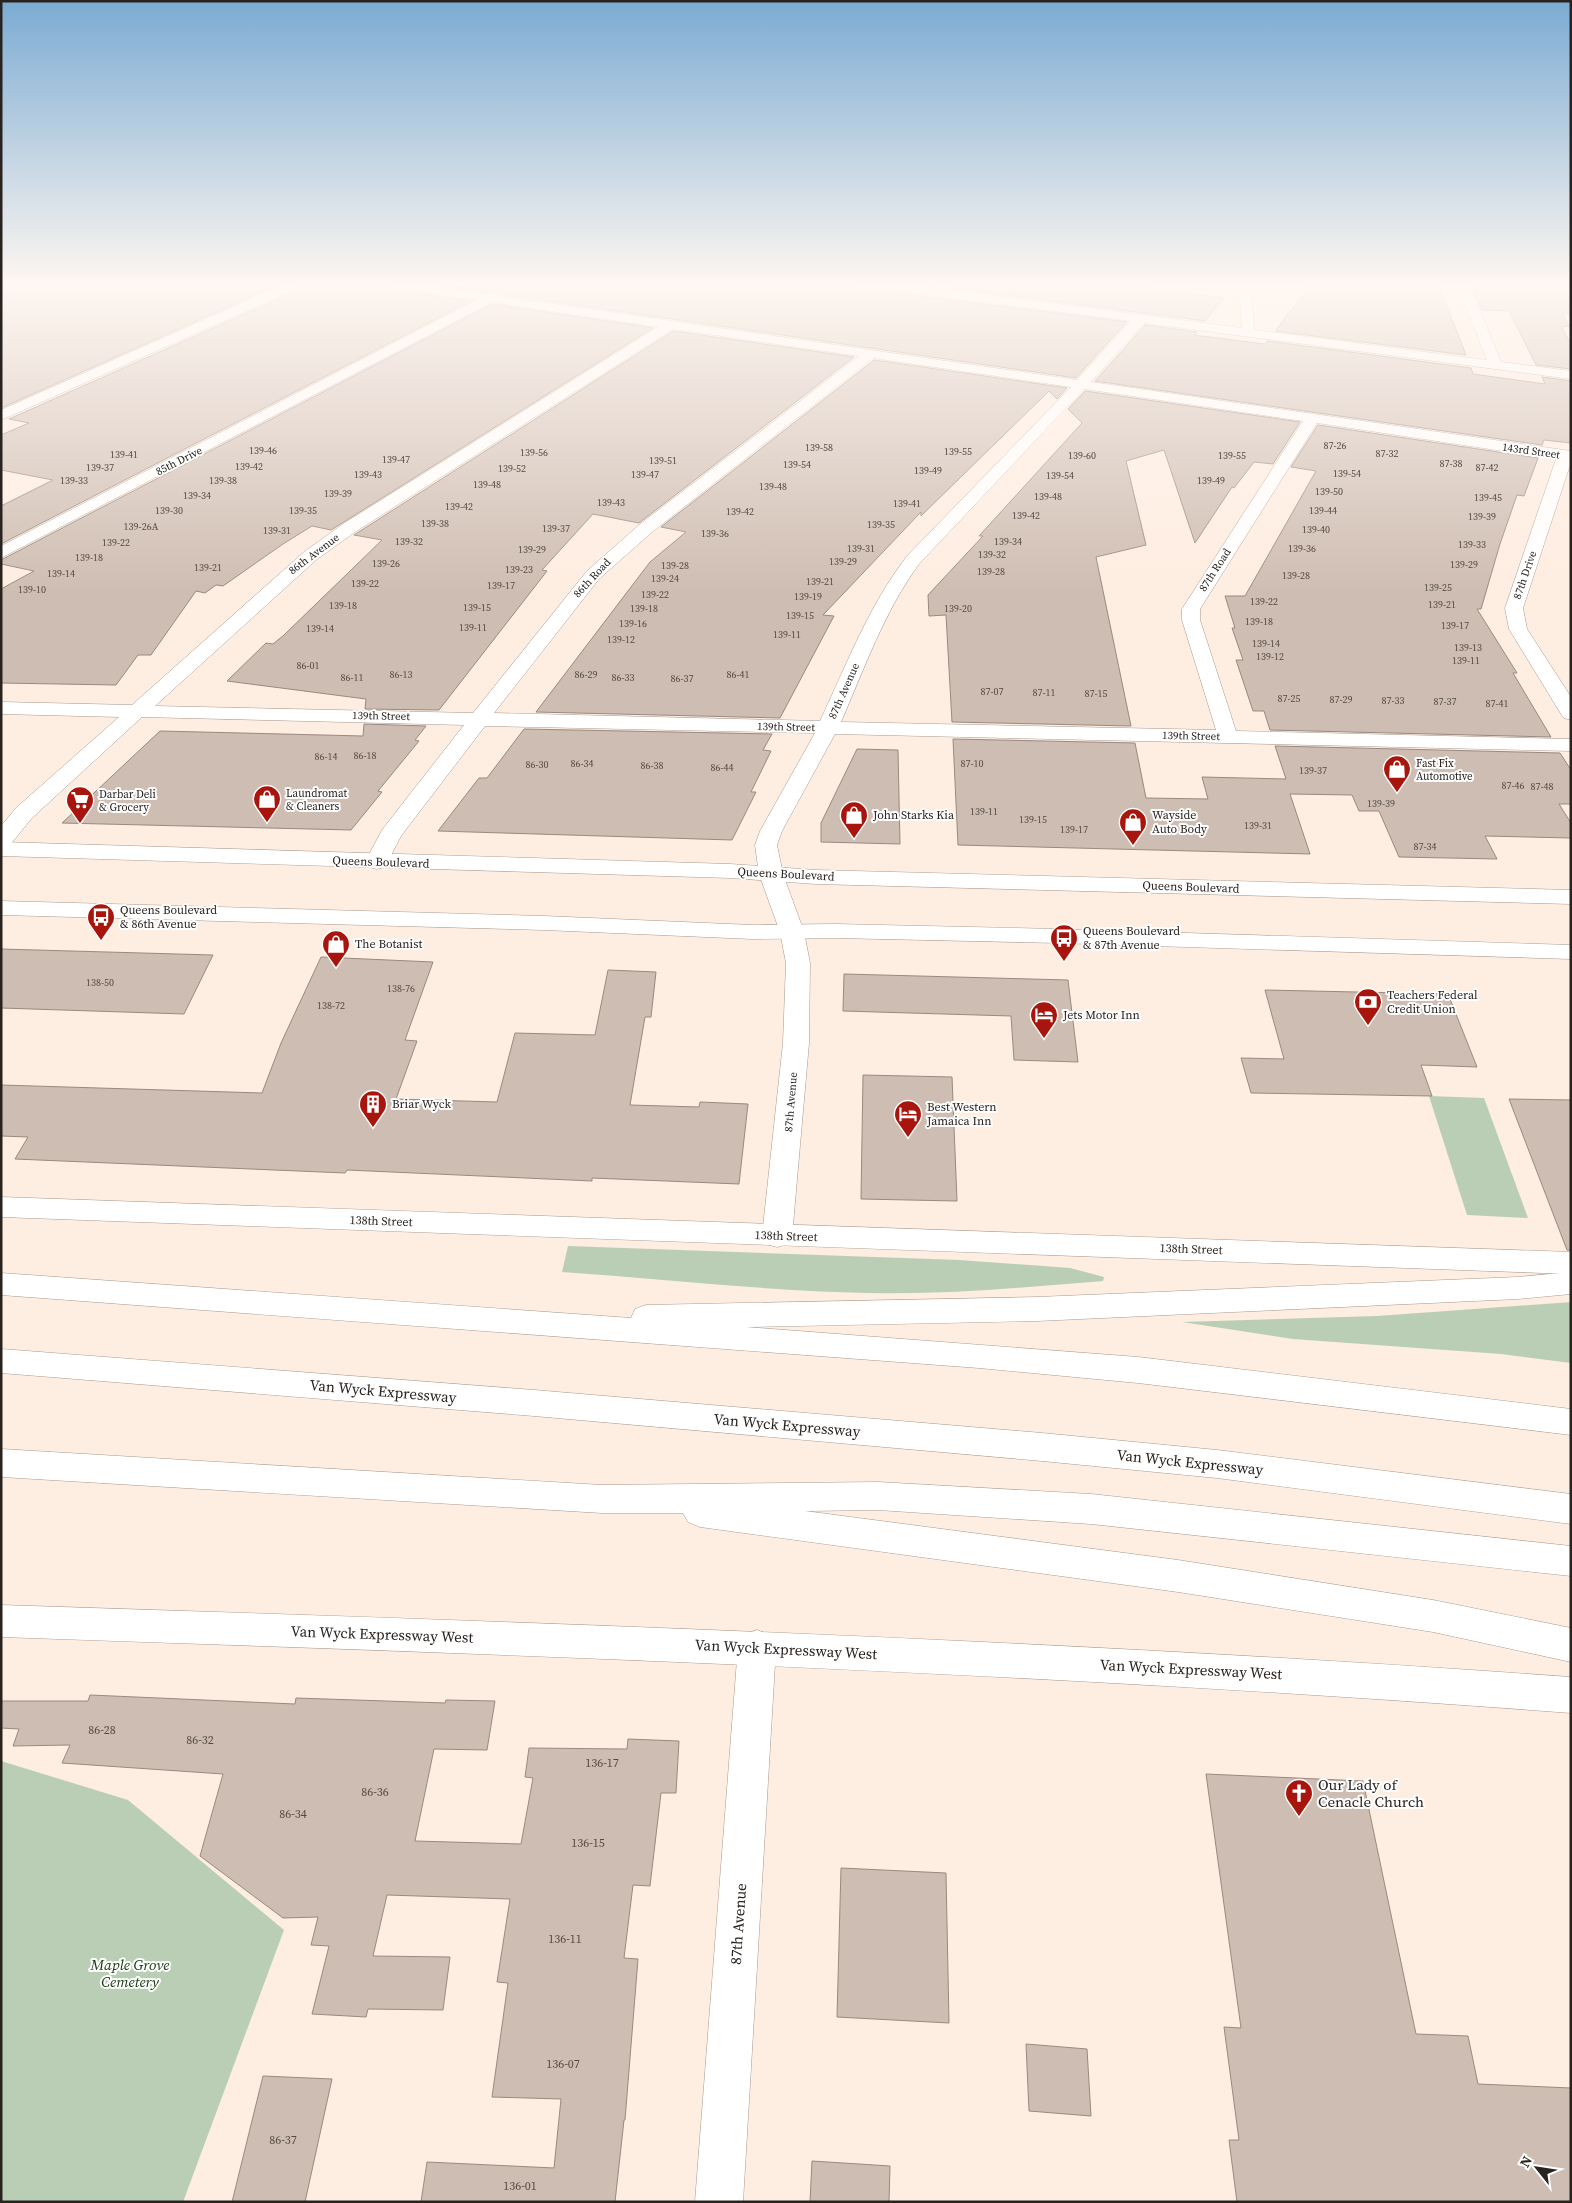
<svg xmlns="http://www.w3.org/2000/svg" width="1572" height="2203" font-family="'Source Serif 4',serif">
	<rect width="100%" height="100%" fill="#feede1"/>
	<g fill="#baceb5">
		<polygon points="1429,1096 1484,1098 1528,1218 1467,1215"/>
		<path d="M 568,1246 L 959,1260 L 1070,1268 L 1104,1277 L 1103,1281 L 1091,1282 C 1017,1288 942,1295 868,1293 C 766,1291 664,1279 562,1272 Z"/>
		<polygon points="1571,1302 1571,1363 1501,1354 1293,1339 1182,1322 1377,1316"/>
		<polygon points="1,1761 128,1800 284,1930 183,2202 1,2202"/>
	</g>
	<g fill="#cebdb2" stroke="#99897f">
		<polygon points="1,284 280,284 1,408"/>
		<polygon points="304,284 385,284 393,290 471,301 1,544 1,506 53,480 1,470 1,435 29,423 9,419 301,289"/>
		<polygon points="434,284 823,284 1127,322 1076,378 501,294 495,290 488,292"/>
		<polygon points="959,284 1120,284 1224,298 1205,321 953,288"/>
		<polygon points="1311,284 1438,284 1466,355 1275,331"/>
		<polygon points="1474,284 1571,284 1571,314 1563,314 1569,326 1562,327 1571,345 1571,369 1536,365 1509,311 1482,310 1474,291"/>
		<polygon points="492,304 653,328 331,530 312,526 283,544 223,586 216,585 205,593 196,591 151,655 138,655 116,685 1,683 1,589 34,571 1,564 1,560"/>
		<polygon points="1145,325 1197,332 1194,335 1265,344 1267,341 1471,368 1473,374 1545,384 1542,377 1571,381 1571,443 1544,440 1542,445 1095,381"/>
		<polygon points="673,331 854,357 639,523 593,514 542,570 547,571 439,710 365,709 366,699 227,681 266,643 273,644 284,635 382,540 354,535"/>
		<polygon points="874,360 1067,388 1057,399 1049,391 921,516 921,512 823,615 834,616 780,718 536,712 650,562 686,532 661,527"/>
		<polygon points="1085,391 1300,422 1273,464 1254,462 1234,488 1232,487 1195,543 1164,450 1126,461 1146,545 1096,557 1131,726 952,722 946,615 929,616 928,595 983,536 979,536 1082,423 1068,409"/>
		<polygon points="1318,425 1538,458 1524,496 1517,495 1500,544 1481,609 1477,609 1517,673 1513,673 1551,737 1270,730 1264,711 1253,711 1236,660 1243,660 1232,628 1235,628 1225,596 1245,596 1316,471 1291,467"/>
		<polygon points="364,724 426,726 415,740 419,741 378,791 382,792 351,830 62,823 160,731 363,736"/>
		<polygon points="524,729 772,734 763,750 771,751 751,792 756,792 732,840 438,831 479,778 487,778"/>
		<polygon points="953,739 1135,743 1146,798 1208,799 1202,777 1286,779 1275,746 1560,753 1571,770 1571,804 1559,804 1571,823 1571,838 1485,836 1497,859 1399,857 1379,811 1359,811 1352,795 1290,794 1310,854 958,845"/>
		<polygon points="857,749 898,750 900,844 821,842 821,823"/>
		<polygon points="1,949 213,955 184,1014 1,1008"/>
		<polygon points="321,957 433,962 405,1040 417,1041 396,1099 497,1102 515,1033 595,1035 608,970 656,972 651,1017 645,1017 630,1105 699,1107 700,1102 748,1104 739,1184 592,1178 592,1181 347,1170 345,1173 15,1159 28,1137 1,1136 1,1085 262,1093 281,1043"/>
		<polygon points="844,974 1068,980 1078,1062 1014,1060 1011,1016 843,1011"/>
		<polygon points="1265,990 1448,994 1477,1067 1421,1065 1432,1096 1251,1093 1241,1058 1284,1059"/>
		<polygon points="863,1075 952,1077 957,1201 861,1199"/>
		<polygon points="1509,1099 1571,1100 1571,1250 1567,1250"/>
		<polygon points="90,1695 295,1704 296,1698 445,1703 446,1700 495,1701 487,1750 434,1749 415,1841 521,1844 533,1778 525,1777 529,1748 627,1749 628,1739 679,1741 676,1793 661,1793 650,1886 633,1885 624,1958 638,1959 625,2120 624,2120 615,2202 421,2202 427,2162 554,2168 561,2099 492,2097 508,1983 497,1982 510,1899 387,1895 373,1956 450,1957 443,2010 368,2009 366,2017 312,2014 329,1946 311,1945 318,1917 283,1918 200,1856 223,1774 62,1763 70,1745 13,1746 19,1729 1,1728 1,1701 88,1701"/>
		<polygon points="1206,1774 1363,1781 1416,2034 1468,2036 1478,2084 1571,2088 1571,2202 1237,2202 1229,2140 1239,2140 1224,2027 1241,2028"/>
		<polygon points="841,1868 946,1873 949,2023 837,2017"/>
		<polygon points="1026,2044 1087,2049 1091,2116 1029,2111"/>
		<polygon points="263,2076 332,2079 305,2202 232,2202"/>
		<polygon points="812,2161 890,2166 889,2202 810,2202"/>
	</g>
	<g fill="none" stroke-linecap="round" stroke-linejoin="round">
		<g stroke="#a9998e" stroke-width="1">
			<g id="street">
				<polygon points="285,284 302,284 300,287 1,420 1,410"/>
				<path d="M 387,284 L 420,284 L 488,294 L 494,292 L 500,296 L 1077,380 L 1131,321 L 876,288 L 870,284 L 906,284 L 1242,328 L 1239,284 L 1251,284 L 1254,330 L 1487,360 L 1457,284 L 1469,284 L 1501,362 L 1571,371 L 1571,379 L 1144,323 L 1091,382 L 1571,451 L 1571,462 L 1523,608 L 1527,629 L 1571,697 L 1571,720 L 1564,718 L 1561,714 L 1509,629 L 1505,608 L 1556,459 L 1317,423 L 1200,609 L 1200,620 L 1236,731 L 1571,739 L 1571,751 L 835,734 L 782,831 L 777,845 L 783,874 L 804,932 L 810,963 L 809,1043 L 792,1236 L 788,1244 L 777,1247 L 766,1244 L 762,1236 L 783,1043 L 786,963 L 780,932 L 759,874 L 755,845 L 760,831 L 815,733 L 485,726 L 401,836 L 385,867 L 377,869 L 369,867 L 365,862 L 382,830 L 464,725 L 142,717 L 32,818 L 9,846 L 1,848 L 1,826 L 16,808 L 119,717 L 1,714 L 1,702 L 132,705 L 304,552 L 343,524 L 658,327 L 492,302 L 1,558 L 1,546 L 477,300 L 393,288 ZM 673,329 L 859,356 L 639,525 L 587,571 L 473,713 L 155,706 L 316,560 L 355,532 ZM 873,358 L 1071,387 L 907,556 C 868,607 847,664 820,721 L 494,713 L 599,579 L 651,533 ZM 1084,389 L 1303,421 L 1182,609 L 1182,620 L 1216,730 L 841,722 C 865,667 884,612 919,564 Z"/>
				<polygon points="757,1630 770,1635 776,1647 743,2202 695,2202 738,1647 744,1635"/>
			</g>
		</g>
		<g stroke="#a9998e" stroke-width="1">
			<g id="secondary">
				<polygon points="1,1197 1571,1252 1571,1274 1,1217"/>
				<path d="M 1,1605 C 525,1622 1048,1639 1571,1677 L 1571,1713 C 1048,1673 525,1655 1,1637 Z"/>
			</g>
		</g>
		<g stroke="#a9998e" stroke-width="1">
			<g id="primary">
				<polygon points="1,842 730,864 816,870 1571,890 1571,904 816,884 730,878 1,856"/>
				<polygon points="1,901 544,916 752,925 835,924 1058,929 1571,945 1571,959 1058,943 835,938 752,939 544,930 1,915"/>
			</g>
		</g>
		<g stroke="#a9998e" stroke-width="1">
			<g id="highway">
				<polygon points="1571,1272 1571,1294 1518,1299 1037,1321 746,1327 1138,1357 1571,1409 1571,1435 1138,1383 979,1368 1,1295 1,1273 631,1318 635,1309 646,1305 1037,1297 1518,1277"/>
				<polygon points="1,1349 534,1390 1042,1433 1217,1450 1571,1494 1571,1524 1217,1478 1042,1461 534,1416 1,1373"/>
				<polygon points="1,1449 602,1485 878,1482 1091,1494 1571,1546 1571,1576 1091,1524 878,1510 805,1511 1178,1560 1433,1600 1571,1628 1571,1662 1433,1632 1178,1592 700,1527 688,1522 683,1513 602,1513 1,1477"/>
			</g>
		</g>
		<use href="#street" fill="#fff" fill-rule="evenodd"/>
		<use href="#secondary" fill="#fff" fill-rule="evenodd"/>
		<use href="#primary" fill="#fff" fill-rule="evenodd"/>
		<use href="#highway" fill="#fff" fill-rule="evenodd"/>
	</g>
	<linearGradient id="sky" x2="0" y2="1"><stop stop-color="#7babd2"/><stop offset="0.48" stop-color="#fff7f2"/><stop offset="1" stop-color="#fff7f2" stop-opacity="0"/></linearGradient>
	<rect width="1572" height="593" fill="url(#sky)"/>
	<defs>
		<g id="shop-pin" transform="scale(1.4375)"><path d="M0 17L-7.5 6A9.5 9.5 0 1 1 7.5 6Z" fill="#a8150d" stroke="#fefefe"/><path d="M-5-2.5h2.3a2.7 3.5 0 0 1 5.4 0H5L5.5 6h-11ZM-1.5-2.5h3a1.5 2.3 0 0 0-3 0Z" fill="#fff"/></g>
		<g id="supermarket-pin" transform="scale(1.4375)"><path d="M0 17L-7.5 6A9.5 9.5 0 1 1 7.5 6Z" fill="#a8150d" stroke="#fefefe"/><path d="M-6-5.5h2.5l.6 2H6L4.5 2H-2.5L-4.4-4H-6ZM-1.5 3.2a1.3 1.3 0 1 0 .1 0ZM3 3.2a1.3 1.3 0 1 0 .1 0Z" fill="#fff"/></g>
		<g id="bus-pin" transform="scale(1.4375)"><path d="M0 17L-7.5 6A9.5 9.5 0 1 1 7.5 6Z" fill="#a8150d" stroke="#fefefe"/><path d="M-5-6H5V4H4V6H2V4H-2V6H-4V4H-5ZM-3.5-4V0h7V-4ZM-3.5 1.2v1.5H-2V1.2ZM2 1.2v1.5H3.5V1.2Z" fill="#fff"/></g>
		<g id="bank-pin" transform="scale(1.4375)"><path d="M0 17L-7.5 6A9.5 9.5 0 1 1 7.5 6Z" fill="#a8150d" stroke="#fefefe"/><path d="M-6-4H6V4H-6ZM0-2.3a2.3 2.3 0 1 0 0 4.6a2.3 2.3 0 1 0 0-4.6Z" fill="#fff"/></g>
		<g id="hotel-pin" transform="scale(1.4375)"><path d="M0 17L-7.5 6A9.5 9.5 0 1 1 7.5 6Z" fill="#a8150d" stroke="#fefefe"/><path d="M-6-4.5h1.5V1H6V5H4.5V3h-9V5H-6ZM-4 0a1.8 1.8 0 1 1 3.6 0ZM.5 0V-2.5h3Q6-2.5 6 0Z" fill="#fff"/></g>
		<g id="building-pin" transform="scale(1.4375)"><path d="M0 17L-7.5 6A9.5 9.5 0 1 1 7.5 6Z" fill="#a8150d" stroke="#fefefe"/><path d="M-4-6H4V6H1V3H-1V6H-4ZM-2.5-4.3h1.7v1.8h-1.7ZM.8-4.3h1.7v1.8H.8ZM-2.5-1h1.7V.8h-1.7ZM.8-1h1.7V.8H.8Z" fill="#fff"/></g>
		<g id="church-pin" transform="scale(1.4375)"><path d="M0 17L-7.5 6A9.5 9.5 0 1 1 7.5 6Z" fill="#a8150d" stroke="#fefefe"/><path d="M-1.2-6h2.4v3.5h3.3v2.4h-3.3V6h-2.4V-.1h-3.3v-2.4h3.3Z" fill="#fff"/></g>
	</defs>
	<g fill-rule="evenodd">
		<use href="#shop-pin" x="1397" y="769"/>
		<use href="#shop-pin" x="267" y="799"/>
		<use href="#supermarket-pin" x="80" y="800"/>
		<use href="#shop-pin" x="854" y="815"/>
		<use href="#shop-pin" x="1133" y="822"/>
		<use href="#bus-pin" x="101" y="917"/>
		<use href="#bus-pin" x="1064" y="938"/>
		<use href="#shop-pin" x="336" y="944"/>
		<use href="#bank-pin" x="1368" y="1002"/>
		<use href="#hotel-pin" x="1044" y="1015"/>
		<use href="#building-pin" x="373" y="1104"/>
		<use href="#hotel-pin" x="908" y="1114"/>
		<use href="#church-pin" x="1299" y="1793"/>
	</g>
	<g text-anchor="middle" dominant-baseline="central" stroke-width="4" stroke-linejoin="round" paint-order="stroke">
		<g font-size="10" fill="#524a44">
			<text x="1335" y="445">87-26</text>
			<text x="819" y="447">139-58</text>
			<text x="263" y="450">139-46</text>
			<text x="958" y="451">139-55</text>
			<text x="534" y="452">139-56</text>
			<text x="1387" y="453">87-32</text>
			<text x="124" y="454">139-41</text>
			<text x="1082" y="455">139-60</text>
			<text x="1232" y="455">139-55</text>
			<text x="396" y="459">139-47</text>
			<text x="663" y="460">139-51</text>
			<text x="1451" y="463">87-38</text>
			<text x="797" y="464">139-54</text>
			<text x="249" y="466">139-42</text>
			<text x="100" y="467">139-37</text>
			<text x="1487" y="467">87-42</text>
			<text x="512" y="468">139-52</text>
			<text x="928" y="470">139-49</text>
			<text x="1347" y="473">139-54</text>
			<text x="368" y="474">139-43</text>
			<text x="645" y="474">139-47</text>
			<text x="1060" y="475">139-54</text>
			<text x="74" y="480">139-33</text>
			<text x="223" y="480">139-38</text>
			<text x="1211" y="480">139-49</text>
			<text x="487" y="484">139-48</text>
			<text x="773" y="486">139-48</text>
			<text x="1329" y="491">139-50</text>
			<text x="338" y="493">139-39</text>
			<text x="197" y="495">139-34</text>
			<text x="1048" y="496">139-48</text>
			<text x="1488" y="497">139-45</text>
			<text x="611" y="502">139-43</text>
			<text x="907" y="503">139-41</text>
			<text x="459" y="506">139-42</text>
			<text x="169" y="510">139-30</text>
			<text x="303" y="510">139-35</text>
			<text x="1323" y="510">139-44</text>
			<text x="740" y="511">139-42</text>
			<text x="1026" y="515">139-42</text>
			<text x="1482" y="516">139-39</text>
			<text x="435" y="523">139-38</text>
			<text x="881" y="524">139-35</text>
			<text x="141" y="526">139-26A</text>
			<text x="556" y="528">139-37</text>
			<text x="1316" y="529">139-40</text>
			<text x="277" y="530">139-31</text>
			<text x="715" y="533">139-36</text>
			<text x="409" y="541">139-32</text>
			<text x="1008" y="541">139-34</text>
			<text x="116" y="542">139-22</text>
			<text x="1472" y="544">139-33</text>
			<text x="861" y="548">139-31</text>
			<text x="1302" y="548">139-36</text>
			<text x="532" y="549">139-29</text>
			<text x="992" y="554">139-32</text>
			<text x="89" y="557">139-18</text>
			<text x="843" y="561">139-29</text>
			<text x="386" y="563">139-26</text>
			<text x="1464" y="564">139-29</text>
			<text x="675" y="565">139-28</text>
			<text x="208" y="567">139-21</text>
			<text x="519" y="569">139-23</text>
			<text x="991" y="571">139-28</text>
			<text x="61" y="573">139-14</text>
			<text x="1296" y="575">139-28</text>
			<text x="665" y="578">139-24</text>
			<text x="820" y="581">139-21</text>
			<text x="365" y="583">139-22</text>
			<text x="501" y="585">139-17</text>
			<text x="1438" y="587">139-25</text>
			<text x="32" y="589">139-10</text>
			<text x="655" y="594">139-22</text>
			<text x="808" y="596">139-19</text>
			<text x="1264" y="601">139-22</text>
			<text x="1442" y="604">139-21</text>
			<text x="343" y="605">139-18</text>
			<text x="477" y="607">139-15</text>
			<text x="644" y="608">139-18</text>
			<text x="958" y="608">139-20</text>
			<text x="800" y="615">139-15</text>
			<text x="1259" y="621">139-18</text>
			<text x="633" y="623">139-16</text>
			<text x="1455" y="625">139-17</text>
			<text x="473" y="627">139-11</text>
			<text x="320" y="628">139-14</text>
			<text x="787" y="634">139-11</text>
			<text x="621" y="639">139-12</text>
			<text x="1266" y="643">139-14</text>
			<text x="1468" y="647">139-13</text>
			<text x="1270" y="656">139-12</text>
			<text x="1466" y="660">139-11</text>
			<text x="308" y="665">86-01</text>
			<text x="401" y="674">86-13</text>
			<text x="586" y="674">86-29</text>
			<text x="738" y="674">86-41</text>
			<text x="352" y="677">86-11</text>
			<text x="623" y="677">86-33</text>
			<text x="682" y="678">86-37</text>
			<text x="992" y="691">87-07</text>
			<text x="1044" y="692">87-11</text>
			<text x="1096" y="693">87-15</text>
			<text x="1289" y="698">87-25</text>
			<text x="1341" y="699">87-29</text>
			<text x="1393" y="700">87-33</text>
			<text x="1445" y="701">87-37</text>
			<text x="1497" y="703">87-41</text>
			<text x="365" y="755">86-18</text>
			<text x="326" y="756">86-14</text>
			<text x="582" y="763">86-34</text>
			<text x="972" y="763">87-10</text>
			<text x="537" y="764">86-30</text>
			<text x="652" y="765">86-38</text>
			<text x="722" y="767">86-44</text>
			<text x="1313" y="770">139-37</text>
			<text x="1513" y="785">87-46</text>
			<text x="1542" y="786">87-48</text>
			<text x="1381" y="803">139-39</text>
			<text x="984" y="811">139-11</text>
			<text x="1033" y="819">139-15</text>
			<text x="1258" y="825">139-31</text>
			<text x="1074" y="829">139-17</text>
			<text x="1425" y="846">87-34</text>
			<text x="100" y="982">138-50</text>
			<text x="401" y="988">138-76</text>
			<text x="331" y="1005">138-72</text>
		</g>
		<g font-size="11" fill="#29231f" stroke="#fefefe">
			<text transform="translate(1531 451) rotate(8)">143rd Street</text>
			<text transform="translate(179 461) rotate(-27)">85th Drive</text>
			<text transform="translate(314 554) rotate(-37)">86th Avenue</text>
			<text transform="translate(1215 570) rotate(-57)">87th Road</text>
			<text transform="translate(1525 575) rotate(-71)">87th Drive</text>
			<text transform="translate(592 578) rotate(-47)">86th Road</text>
			<text transform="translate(844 691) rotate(-66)">87th Avenue</text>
			<text transform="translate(381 716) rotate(1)">139th Street</text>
			<text transform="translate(786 727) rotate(1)">139th Street</text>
			<text transform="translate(1191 736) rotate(1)">139th Street</text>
			<text transform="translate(791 1102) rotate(-85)">87th Avenue</text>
		</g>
		<g font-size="11" fill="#29231f" stroke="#fefefe" text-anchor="start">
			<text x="1416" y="763">Fast Fix<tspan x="1416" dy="13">Automotive</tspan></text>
			<text x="286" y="793">Laundromat<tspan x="286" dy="13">&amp; Cleaners</tspan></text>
			<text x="99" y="794">Darbar Deli<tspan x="99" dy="13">&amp; Grocery</tspan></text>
		</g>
		<g font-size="12" fill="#29231f" stroke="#fefefe" text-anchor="start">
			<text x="873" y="815">John Starks Kia</text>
			<text x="1152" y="815">Wayside<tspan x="1152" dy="14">Auto Body</tspan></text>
			<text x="120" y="910">Queens Boulevard<tspan x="120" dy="14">&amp; 86th Avenue</tspan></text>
			<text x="1083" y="931">Queens Boulevard<tspan x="1083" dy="14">&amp; 87th Avenue</tspan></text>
			<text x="355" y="944">The Botanist</text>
			<text x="1387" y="995">Teachers Federal<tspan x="1387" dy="14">Credit Union</tspan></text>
			<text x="1063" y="1015">Jets Motor Inn</text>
			<text x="392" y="1104">Briar Wyck</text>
			<text x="927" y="1107">Best Western<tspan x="927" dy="14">Jamaica Inn</tspan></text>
		</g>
		<g font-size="12" fill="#29231f" stroke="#fefefe">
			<text transform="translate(381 862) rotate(2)">Queens Boulevard</text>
			<text transform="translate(786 874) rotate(3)">Queens Boulevard</text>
			<text transform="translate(1191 887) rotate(2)">Queens Boulevard</text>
			<text transform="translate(381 1221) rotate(2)">138th Street</text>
			<text transform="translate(786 1236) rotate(2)">138th Street</text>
			<text transform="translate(1191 1249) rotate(2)">138th Street</text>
		</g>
		<g font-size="12" fill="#524a44">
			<text x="102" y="1730">86-28</text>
			<text x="200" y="1740">86-32</text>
			<text x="602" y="1763">136-17</text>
			<text x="375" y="1792">86-36</text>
			<text x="293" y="1814">86-34</text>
			<text x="588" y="1843">136-15</text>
			<text x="565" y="1939">136-11</text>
			<text x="563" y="2064">136-07</text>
			<text x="283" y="2140">86-37</text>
			<text x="520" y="2186">136-01</text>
		</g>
		<g font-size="15" fill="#29231f" stroke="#fefefe">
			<text transform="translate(383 1391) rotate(5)">Van Wyck Expressway</text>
			<text transform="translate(787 1425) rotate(5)">Van Wyck Expressway</text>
			<text transform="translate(1190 1462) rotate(6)">Van Wyck Expressway</text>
			<text transform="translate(382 1634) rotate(2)">Van Wyck Expressway West</text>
			<text transform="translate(786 1649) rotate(3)">Van Wyck Expressway West</text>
			<text transform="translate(1191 1669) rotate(3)">Van Wyck Expressway West</text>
			<text transform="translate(738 1924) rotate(-86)">87th Avenue</text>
		</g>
		<g font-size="15" fill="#29231f" stroke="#fefefe" text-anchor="start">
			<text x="1318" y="1784">Our Lady of<tspan x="1318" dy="17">Cenacle Church</tspan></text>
		</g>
		<g font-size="15" font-style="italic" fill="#13360a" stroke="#fefefe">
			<text x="130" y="1964">Maple Grove<tspan x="130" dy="17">Cemetery</tspan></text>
		</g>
	</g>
	<rect width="1572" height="2203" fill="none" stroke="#29231f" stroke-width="5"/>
	<g transform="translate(1537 2168) rotate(300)" stroke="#fefefe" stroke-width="4" paint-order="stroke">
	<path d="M0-4L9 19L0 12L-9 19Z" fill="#29231f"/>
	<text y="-8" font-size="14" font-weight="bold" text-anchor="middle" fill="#29231f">N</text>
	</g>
</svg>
